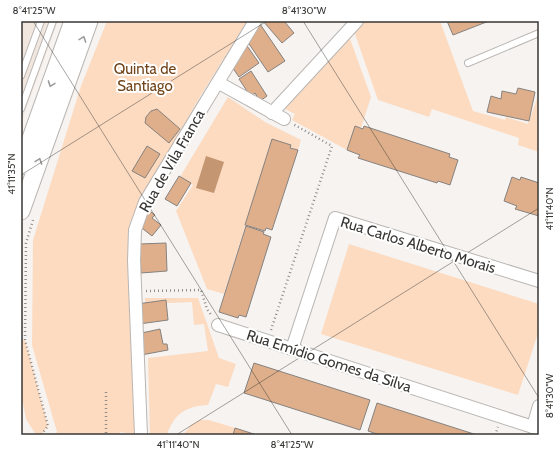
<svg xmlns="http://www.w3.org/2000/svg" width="560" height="456" font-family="Cabin,sans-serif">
	<rect width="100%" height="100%" fill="#f7f3f0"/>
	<polygon fill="#f1e7df" points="21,21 58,21 21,123"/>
	<g fill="#fcdbc1">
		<polygon points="107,21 247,21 201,95 156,173 130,235 135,434 120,432 120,435 54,435 57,432 32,345 33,240 81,86"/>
		<polygon points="363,21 440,21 473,111 505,120 506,117 528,124 539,93 539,152 518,145 519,138 432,109 429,117 378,100 354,31"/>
		<polygon points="349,36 371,97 361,128 355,126 347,150 292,120 295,114 281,107"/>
		<polygon points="228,97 265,122 301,140 298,150 272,140 224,294 207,289 176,211 193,185 180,177"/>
		<polygon points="349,244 539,304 539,330 518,395 321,334"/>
		<path d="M 145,298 L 198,298 L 219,358 L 236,364 L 228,387 L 216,384 L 208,405 C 187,406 174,413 167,435 L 150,435 L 148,358 L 208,351 L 204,324 L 194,325 L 192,302 L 145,304 Z"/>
		<polygon points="25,340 48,426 41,435 36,435 26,419 22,398 21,341"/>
		<polygon points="200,420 209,420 235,428 233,435 183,435 191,425"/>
	</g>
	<polygon fill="#c49671" points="206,156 224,162 214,193 196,188"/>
	<g fill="#deaf8a" stroke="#868280">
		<polygon points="263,21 284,21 294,33 282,43"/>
		<polygon points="447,21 489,21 453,35"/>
		<polygon points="260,24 285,61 268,72 243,35"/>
		<polygon points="245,43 259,63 239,77 225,57"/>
		<polygon points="251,71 267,96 260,101 255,93 251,97 239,79"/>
		<polygon points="518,88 535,92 529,121 487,112 491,96 501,99 502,91 516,94"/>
		<polygon points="157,109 180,129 169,143 145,123 146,117 151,111"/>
		<polygon points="355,126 363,129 364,126 450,154 449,157 458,160 450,185 438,181 437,183 358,158 360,155 347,150"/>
		<polygon points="272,139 291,145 290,148 298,150 272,230 266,228 265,231 245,225"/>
		<polygon points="147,146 160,154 145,178 132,171"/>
		<polygon points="179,176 191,183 177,206 165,199"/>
		<polygon points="512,177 520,180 521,177 539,183 539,216 515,209 517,206 504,201"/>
		<polygon points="144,207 155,215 152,218 161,225 152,236 133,221"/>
		<polygon points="246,226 264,232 263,234 271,237 246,317 239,315 238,318 219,312"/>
		<polygon points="166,243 167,271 141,273 139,244"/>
		<polygon points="166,300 168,320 139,324 137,304"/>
		<polygon points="160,329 163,344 167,344 168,350 141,355 137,334"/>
		<polygon points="254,363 370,400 360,430 244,393"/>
		<polygon points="377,403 477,435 380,435 368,431"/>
		<polygon points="235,428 257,435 233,435"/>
	</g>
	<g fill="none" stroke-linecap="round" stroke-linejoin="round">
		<g stroke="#bab6b3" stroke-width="8">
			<g id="service">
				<polyline points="468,63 539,33"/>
				<polyline points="21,76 41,21"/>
				<polyline points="21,109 53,21"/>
			</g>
		</g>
		<g stroke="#bab6b3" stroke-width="14">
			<g id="minor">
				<polyline points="219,83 284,119"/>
				<polyline points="272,113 357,21"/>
				<polyline points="218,325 539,429"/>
				<polyline points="292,349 335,218 539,281"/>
				<polyline points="533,427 539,406"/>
				<polyline points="141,435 134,261 135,230 145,202 255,21"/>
			</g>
		</g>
		<g stroke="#bab6b3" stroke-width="19">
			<g id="secondary">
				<polyline points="21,166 73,21"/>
				<polyline points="21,211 89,21"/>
			</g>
		</g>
		<g stroke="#908d8b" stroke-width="2.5" stroke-dasharray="1 3" stroke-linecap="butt">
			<polyline points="33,220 26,243 25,340 48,426 41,435"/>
			<polyline points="146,291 201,290 207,309 212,316"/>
			<polyline points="271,330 332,146 293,124"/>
			<polyline points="106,392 106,435"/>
			<polyline points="495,435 498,427"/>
		</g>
		<use href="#service" stroke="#fff" stroke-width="6"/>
		<use href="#minor" stroke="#fff" stroke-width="12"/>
		<use href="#secondary" stroke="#fff" stroke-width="17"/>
	</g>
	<defs><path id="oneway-chevron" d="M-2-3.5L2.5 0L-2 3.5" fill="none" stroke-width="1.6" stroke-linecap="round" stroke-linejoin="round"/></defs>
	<g stroke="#9c9b9a">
		<use href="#oneway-chevron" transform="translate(83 39) rotate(-70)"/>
		<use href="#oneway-chevron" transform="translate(51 84) rotate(110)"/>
		<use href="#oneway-chevron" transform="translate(39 161) rotate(-70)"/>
	</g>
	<path fill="none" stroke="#383735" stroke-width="1" stroke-opacity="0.45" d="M 33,21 L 292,435M 303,21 L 539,398M 21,175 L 267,21M 21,433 L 22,435M 176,435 L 539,208"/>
	<g text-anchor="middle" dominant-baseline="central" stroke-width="4" stroke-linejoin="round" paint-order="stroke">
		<g font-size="15" fill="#704319" stroke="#fff">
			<text x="145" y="69">Quinta de<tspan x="145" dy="17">Santiago</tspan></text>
		</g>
		<g font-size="15" fill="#383735" stroke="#fff">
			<text transform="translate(172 161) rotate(-60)">Rua de Vila Franca</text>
			<text transform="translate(418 245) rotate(17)">Rua Carlos Alberto Morais</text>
			<text transform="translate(329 361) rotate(18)">Rua Emídio Gomes da Silva</text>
		</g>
	</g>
	<rect width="560" height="456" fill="none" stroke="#ffffff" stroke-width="44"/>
	<rect x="22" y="22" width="516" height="412" fill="none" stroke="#383735" stroke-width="1.5"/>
	<g font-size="10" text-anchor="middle" fill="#383735">
		<text x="34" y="14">8°41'25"W</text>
		<text x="304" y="14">8°41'30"W</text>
		<text transform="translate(11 174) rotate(-90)" y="4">41°11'35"N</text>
		<text transform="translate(549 209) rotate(-90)" y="4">41°11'40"N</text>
		<text transform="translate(549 396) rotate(-90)" y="4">8°41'30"W</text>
		<text x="178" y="448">41°11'40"N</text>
		<text x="292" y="448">8°41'25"W</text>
	</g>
</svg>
